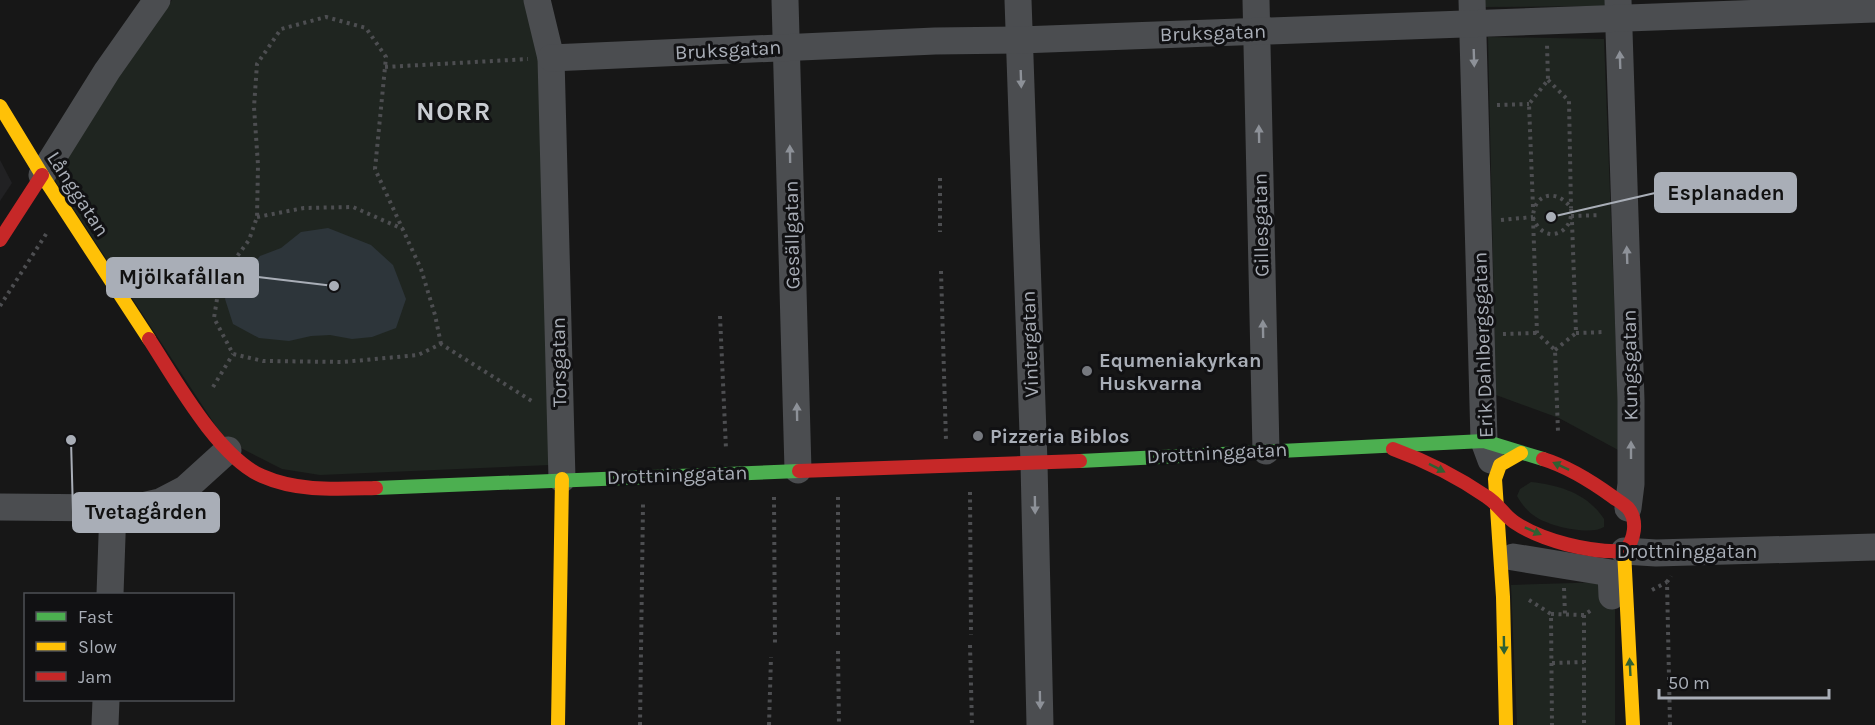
<svg xmlns="http://www.w3.org/2000/svg" width="1875" height="725" font-family="Karla,sans-serif">
	<rect width="100%" height="100%" fill="#171717"/>
	<polygon fill="#212123" points="0,160 12,183 0,201"/>
	<g fill="#1f2520">
		<polygon points="172,0 524,0 540,64 550,465 320,475 282,469 225,440 54,179 118,76"/>
		<polygon points="1483,0 1606,0 1606,6 1483,7"/>
		<polygon points="1488,37 1604,39 1620,451 1559,418 1496,395"/>
		<path d="M 1531,482 C 1560,485 1588,494 1604,519 L 1604,527 C 1590,536 1549,526 1536,517 C 1528,512 1522,505 1517,496 L 1520,489 Z"/>
		<polygon points="1607,582 1615,603 1615,725 1517,725 1511,585"/>
	</g>
	<polygon fill="#2d353a" points="328,228 371,245 393,265 406,299 396,328 372,337 352,339 330,335 311,336 289,341 259,338 233,324 225,299 232,279 251,266 260,256 281,248 301,232"/>
	<g fill="none" stroke-linecap="round" stroke-linejoin="round">
		<g stroke="#4d4e51" stroke-width="4" stroke-dasharray="3 4.5" stroke-linecap="butt">
			<polyline points="385,67 528,59"/>
			<polyline points="1548,80 1569,101 1571,208"/>
			<polyline points="1497,105 1529,104"/>
			<polyline points="940,178 940,232"/>
			<polyline points="1533,207 1529,104 1548,80 1547,44"/>
			<polyline points="1571,216 1601,215"/>
			<polyline points="257,217 304,208 353,207 403,229"/>
			<path d="M 1533,217 C 1542,245 1574,236 1571,208 C 1558,189 1534,192 1533,217 L 1537,333 L 1555,350 L 1558,432"/>
			<polyline points="1501,220 1533,217"/>
			<polyline points="941,271 946,441"/>
			<polyline points="0,306 48,231"/>
			<polyline points="720,316 726,449"/>
			<polyline points="1576,333 1605,332"/>
			<polyline points="1503,334 1537,333"/>
			<polyline points="441,344 435,315 421,269 375,169 386,57 366,28 326,17 281,29 257,64 254,107 258,165 257,217 249,240 220,280 214,318 233,354 263,361 343,362 418,355 441,344 535,403"/>
			<polyline points="1555,350 1576,333 1572,222"/>
			<polyline points="213,387 233,354"/>
			<polyline points="970,492 971,635"/>
			<polyline points="774,497 775,647"/>
			<polyline points="838,497 838,639"/>
			<polyline points="1564,588 1565,614"/>
			<polyline points="1652,590 1667,582"/>
			<polyline points="1529,600 1551,614 1552,725"/>
			<polyline points="1551,614 1584,615 1593,609"/>
			<polyline points="1584,615 1584,725"/>
			<polyline points="970,645 972,725"/>
			<polyline points="838,651 839,725"/>
			<polyline points="1552,663 1584,662"/>
			<polyline points="640,725 643,504"/>
			<polyline points="769,725 771,657"/>
			<polyline points="1670,725 1667,582 1671,576"/>
		</g>
		<g stroke="#4b4d50" stroke-width="27">
			<polyline points="537,0 551,58 562,479"/>
			<polyline points="785,0 798,470"/>
			<polyline points="1018,0 1034,463 1040,725"/>
			<polyline points="1256,0 1266,451"/>
			<polyline points="1472,0 1484,441 1491,460"/>
			<polyline points="1618,0 1631,400 1631,484 1628,508"/>
			<polyline points="551,58 935,41 1020,40 1875,9"/>
			<polyline points="42,175 107,71 157,0"/>
			<polyline points="0,507 113,508 138,507 160,502 185,489 228,450"/>
			<polyline points="1624,551 1656,553 1875,547"/>
			<polyline points="1513,557 1611,573 1612,596"/>
			<polyline points="110,594 113,508"/>
			<polyline points="105,725 106,700"/>
		</g>
		<g stroke="#4caf50" stroke-width="14">
			<polyline points="1080,461 1484,441 1543,459"/>
			<polyline points="376,488 799,471"/>
		</g>
		<g stroke="#ffc107" stroke-width="14">
			<polyline points="0,106 42,175 149,339"/>
			<polyline points="1624,551 1633,725"/>
			<polyline points="558,725 562,479"/>
			<polyline points="1506,725 1503,597 1495,479 1500,465 1521,453"/>
		</g>
		<g stroke="#c62828" stroke-width="14">
			<polyline points="0,240 42,175"/>
			<path d="M 149,339 C 175,379 218,457 262,476 C 298,492 337,489 376,488"/>
			<path d="M 1393,449 C 1426,461 1458,477 1487,497 C 1498,504 1504,515 1514,522 C 1542,541 1591,553 1624,551"/>
			<path d="M 1543,459 C 1569,467 1591,481 1613,497 C 1617,500 1624,504 1628,508 C 1638,520 1635,541 1624,551"/>
			<polyline points="799,471 1080,461"/>
		</g>
	</g>
	<defs><path id="oneway-solid" d="M-6-.8H1V-3.2L6.5 0L1 3.2V.8H-6Z" transform="scale(1.5)"/></defs>
	<g fill="#8d9198">
		<use href="#oneway-solid" transform="translate(1474 58) rotate(88)"/>
		<use href="#oneway-solid" transform="translate(1620 60) rotate(-92)"/>
		<use href="#oneway-solid" transform="translate(1021 79) rotate(88)"/>
		<use href="#oneway-solid" transform="translate(1259 134) rotate(-91)"/>
		<use href="#oneway-solid" transform="translate(790 154) rotate(-91)"/>
		<use href="#oneway-solid" transform="translate(1627 255) rotate(-92)"/>
		<use href="#oneway-solid" transform="translate(1263 329) rotate(-91)"/>
		<use href="#oneway-solid" transform="translate(797 412) rotate(-91)"/>
		<use href="#oneway-solid" transform="translate(1631 450) rotate(-90)"/>
		<use href="#oneway-solid" transform="translate(1035 505) rotate(89)"/>
		<use href="#oneway-solid" transform="translate(1040 700) rotate(89)"/>
	</g>
	<g fill="#2e6032">
		<use href="#oneway-solid" transform="translate(1561 466) rotate(-155)"/>
		<use href="#oneway-solid" transform="translate(1437 468) rotate(27)"/>
		<use href="#oneway-solid" transform="translate(1533 531) rotate(24)"/>
		<use href="#oneway-solid" transform="translate(1504 645) rotate(89)"/>
		<use href="#oneway-solid" transform="translate(1630 667) rotate(-93)"/>
	</g>
	<g fill="#76797f" stroke="#111113" stroke-width="2">
		<circle cx="1087" cy="371" r="6"/>
		<circle cx="978" cy="436" r="6"/>
	</g>
	<g text-anchor="middle" dominant-baseline="central" stroke-width="6" stroke-linejoin="round" paint-order="stroke">
		<g font-size="20" fill="#a9aeb7" stroke="#111113">
			<text transform="translate(1213 33) rotate(-2)">Bruksgatan</text>
			<text transform="translate(728 50) rotate(-3)">Bruksgatan</text>
			<text transform="translate(78 194) rotate(57)">Långgatan</text>
			<text transform="translate(1261 225) rotate(-91)">Gillesgatan</text>
			<text transform="translate(792 235) rotate(-91)">Gesällgatan</text>
			<text transform="translate(1030 344) rotate(-92)">Vintergatan</text>
			<text transform="translate(1483 345) rotate(-92)">Erik Dahlbergsgatan</text>
			<text transform="translate(559 362) rotate(-91)">Torsgatan</text>
			<text transform="translate(1630 365) rotate(-91)">Kungsgatan</text>
			<text transform="translate(1217 453) rotate(-3)">Drottninggatan</text>
			<text transform="translate(677 475) rotate(-2)">Drottninggatan</text>
			<text x="1687" y="551">Drottninggatan</text>
		</g>
		<g font-size="20" font-weight="bold" fill="#a9aeb7" stroke="#111113" text-anchor="start">
			<text x="1099" y="360">Equmeniakyrkan<tspan x="1099" dy="23">Huskvarna</tspan></text>
			<text x="990" y="436">Pizzeria Biblos</text>
		</g>
		<g font-size="26" font-weight="bold" letter-spacing="1.5" fill="#cacdd3" stroke="#111113">
			<text x="454" y="111">NORR</text>
		</g>
	</g>
	<path fill="none" stroke="#a9aeb7" stroke-width="2" d="M1551 217L1655 193M334 286L258 277M71 440L73 512"/>
	<g fill="#a9aeb7" stroke="#111113" stroke-width="2">
		<circle cx="1551" cy="217" r="6"/>
		<circle cx="334" cy="286" r="6"/>
		<circle cx="71" cy="440" r="6"/>
	</g>
	<g fill="#a9aeb7" stroke="#a9aeb7" stroke-width="2">
		<rect x="1655" y="173" width="141" height="39" rx="6"/>
		<rect x="107" y="258" width="151" height="39" rx="6"/>
		<rect x="73" y="493" width="146" height="39" rx="6"/>
	</g>
	<g font-size="21" text-anchor="middle" font-weight="bold" fill="#111">
		<text x="1726" y="200">Esplanaden</text>
		<text x="182" y="284">Mjölkafållan</text>
		<text x="146" y="519">Tvetagården</text>
	</g>
	<rect x="24" y="593" width="210" height="108" fill="#111113" stroke="#4e5055" stroke-width="1.5"/>
	<rect x="36" y="612" width="30" height="9" fill="#4caf50" stroke="#4e5055" stroke-width="1.5"/>
	<text x="78" y="623" font-size="18" fill="#a9aeb7">Fast</text>
	<rect x="36" y="642" width="30" height="9" fill="#ffc107" stroke="#4e5055" stroke-width="1.5"/>
	<text x="78" y="653" font-size="18" fill="#a9aeb7">Slow</text>
	<rect x="36" y="672" width="30" height="9" fill="#c62828" stroke="#4e5055" stroke-width="1.5"/>
	<text x="78" y="683" font-size="18" fill="#a9aeb7">Jam</text>
	<path d="M1659 689v9h170v-9" fill="none" stroke="#a9aeb7" stroke-width="3"/>
	<text x="1668" y="689" font-size="18" fill="#a9aeb7" stroke="#111113" stroke-width="4.5" paint-order="stroke">50 m</text>
</svg>
